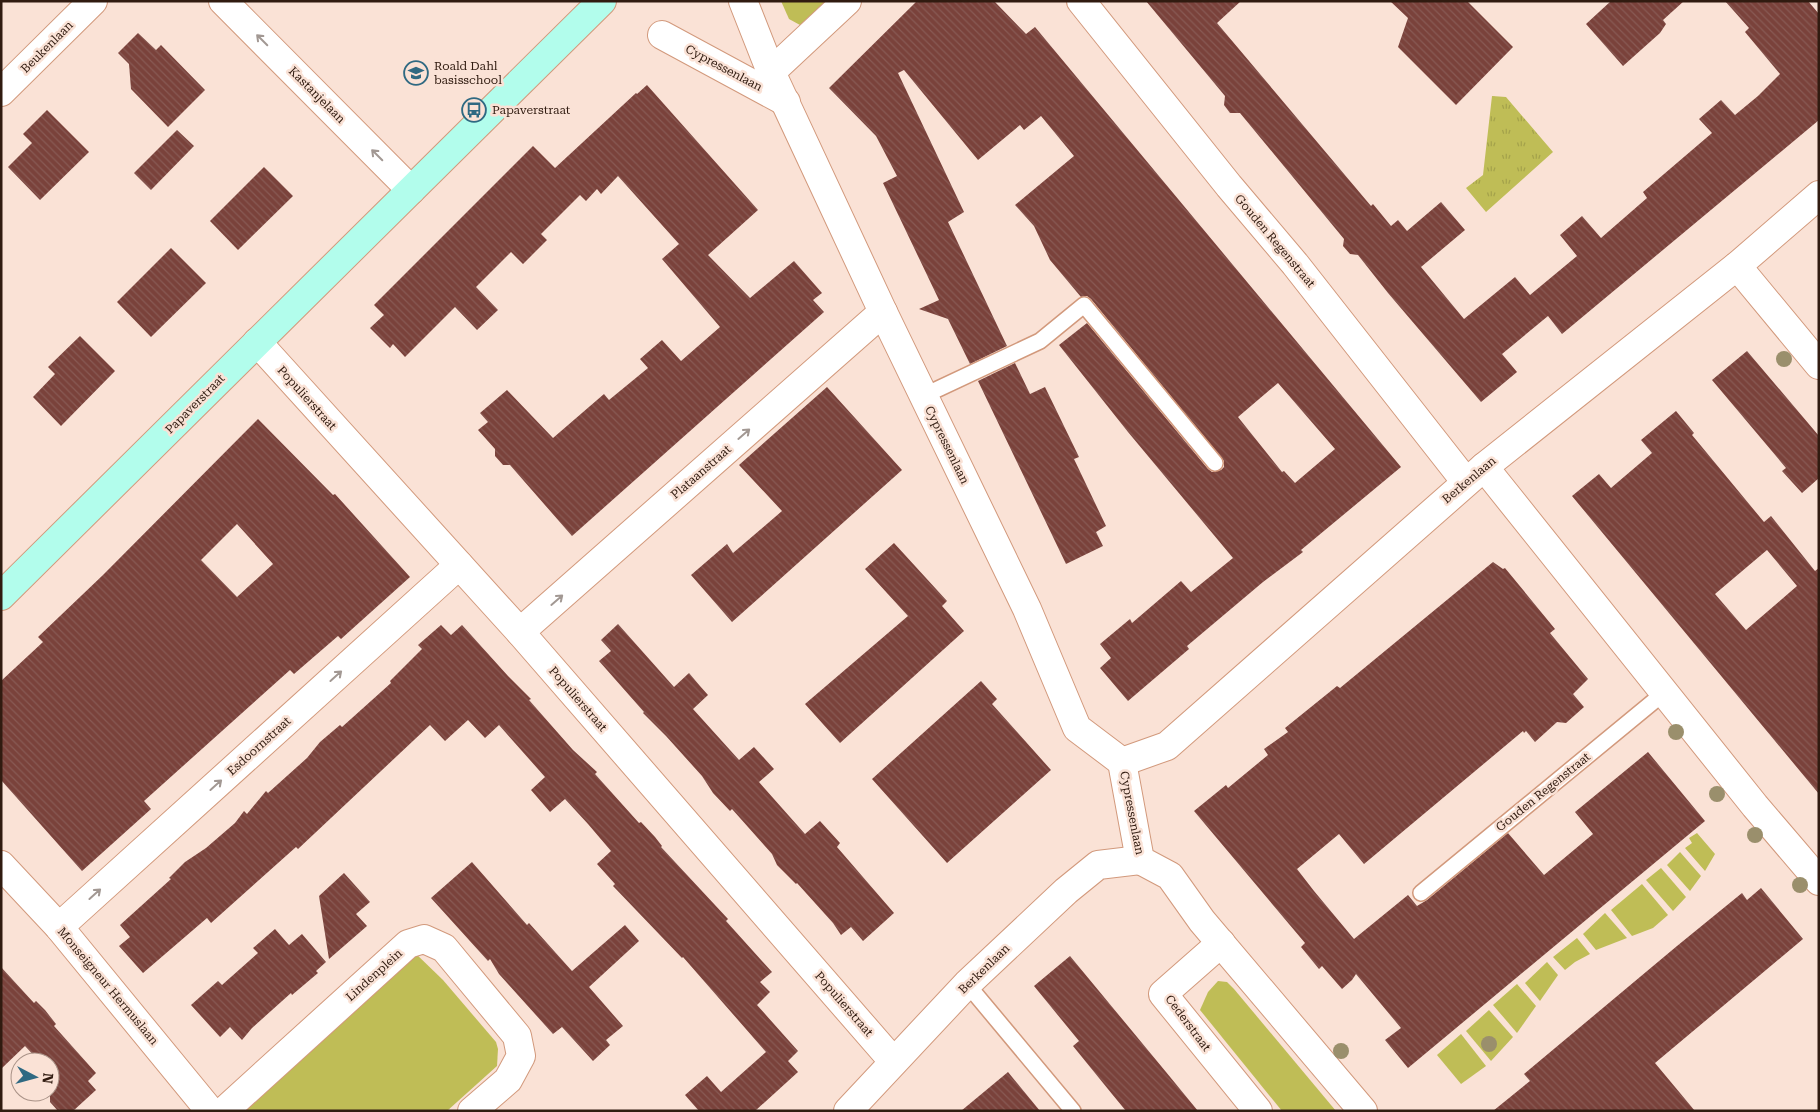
<svg xmlns="http://www.w3.org/2000/svg" width="1820" height="1112" font-family="'Roboto Serif',serif">
	<defs>
		<pattern id="park-tufts" width="24" height="20" patternUnits="userSpaceOnUse" patternTransform="scale(1.25)"><rect width="24" height="20" fill="#bfbd56"/><path d="M3 7l-1-3M5 7V3M7 7l1-3M15 17l-1-3M17 17v-4M19 17l1-3" fill="none" stroke="#a4a24a"/></pattern>
		<pattern id="building-back-hatch" width="6" height="6" patternUnits="userSpaceOnUse" patternTransform="scale(1.25)"><rect width="6" height="6" fill="#7a423b"/><path d="M-1 5l2 2M0 0l6 6M5-1l2 2" fill="none" stroke="#885a54"/></pattern>
	</defs>
	<rect width="100%" height="100%" fill="#fae2d6"/>
	<g fill="#bfbd56">
		<polygon points="781,1 826,1 800,25 789,19"/>
		<polygon points="1697,833 1715,854 1705,871 1685,848 1692,843 1689,838"/>
		<polygon points="1680,852 1701,876 1690,891 1667,865"/>
		<polygon points="1661,868 1686,897 1673,911 1646,880"/>
		<polygon points="1642,884 1668,915 1653,928 1632,936 1611,910"/>
		<polygon points="1605,913 1627,938 1596,950 1583,934"/>
		<polygon points="1577,938 1590,954 1575,962 1565,970 1553,957"/>
		<polygon points="413,951 443,980 496,1042 498,1049 497,1066 447,1111 241,1111"/>
		<polygon points="1547,962 1558,975 1540,1001 1525,983"/>
		<polygon points="1218,981 1227,982 1234,989 1336,1111 1282,1111 1200,1010 1208,992"/>
		<polygon points="1517,984 1536,1006 1517,1033 1493,1005"/>
		<polygon points="1489,1010 1513,1037 1491,1061 1466,1031"/>
		<polygon points="1461,1034 1486,1066 1461,1084 1437,1055"/>
	</g>
	<polygon fill="url(#park-tufts)" points="1492,96 1506,97 1553,152 1486,212 1466,188 1483,175"/>
	<g fill="url(#building-back-hatch)" fill-rule="evenodd">
		<path d="M 917,1 L 994,1 L 1026,34 L 1035,27 L 1401,467 L 1301,550 L 1303,552 L 1263,582 L 1187,646 L 1189,649 L 1128,701 L 1100,668 L 1111,658 L 1100,644 L 1130,619 L 1132,623 L 1181,581 L 1191,592 L 1233,558 L 1128,432 L 1059,345 L 1087,323 L 1208,469 L 1212,472 L 1221,470 L 1224,467 L 1224,461 L 1091,299 L 1087,296 L 1081,297 L 1050,260 L 1034,226 L 1015,205 L 1074,156 L 1041,116 L 1024,130 L 1020,125 L 978,160 L 904,70 L 898,73 L 964,212 L 948,222 L 1007,346 L 970,364 L 948,319 L 919,309 L 939,300 L 883,183 L 897,176 L 876,136 L 829,88 ZM 1278,383 L 1335,449 L 1295,483 L 1284,471 L 1282,472 L 1238,417 Z"/>
		<polygon points="1146,1 1241,1 1217,23 1371,206 1373,204 1391,226 1398,220 1407,231 1441,202 1465,230 1421,267 1464,319 1515,277 1530,295 1577,256 1560,235 1582,216 1601,238 1647,198 1643,192 1712,133 1699,119 1721,100 1735,115 1758,96 1780,74 1745,32 1749,28 1725,1 1808,1 1819,14 1819,120 1562,334 1548,316 1502,354 1517,372 1481,402 1388,293 1358,255 1350,254 1343,246 1344,239 1240,113 1230,113 1224,105 1225,96"/>
		<polygon points="1390,1 1467,1 1513,47 1456,105 1398,47 1408,18"/>
		<polygon points="1611,1 1684,1 1663,20 1666,24 1660,33 1623,66 1586,24"/>
		<polygon points="138,33 156,50 161,45 205,90 168,127 131,89 129,64 118,53"/>
		<polygon points="647,85 758,210 708,255 750,298 794,261 822,293 813,300 824,312 572,536 510,465 503,465 495,456 495,449 478,430 488,422 480,413 507,390 553,438 604,394 609,400 648,368 640,359 662,340 681,361 720,327 662,259 679,244 618,176 601,194 597,189 586,201 580,195 541,234 547,240 523,264 511,252 476,287 498,310 477,330 455,307 405,357 393,344 390,348 370,328 384,315 374,305 533,146 555,168 636,93 637,94"/>
		<polygon points="47,110 89,152 40,200 8,167 32,143 23,134"/>
		<polygon points="177,130 194,146 151,190 134,173"/>
		<polygon points="264,167 293,196 238,250 210,221"/>
		<polygon points="171,248 206,283 151,337 117,302"/>
		<polygon points="80,336 115,371 61,426 33,397 55,374 48,367"/>
		<polygon points="1747,351 1819,436 1819,478 1802,493 1782,471 1786,468 1712,380"/>
		<polygon points="1015,363 1030,394 1045,387 1079,457 1074,459 1106,526 1096,532 1103,546 1066,564 978,381"/>
		<polygon points="827,387 902,470 732,622 691,575 727,544 733,553 782,511 739,465"/>
		<path d="M 1676,411 L 1694,433 L 1692,435 L 1764,522 L 1771,516 L 1815,571 L 1819,568 L 1819,794 L 1572,496 L 1599,474 L 1611,488 L 1652,453 L 1641,440 ZM 1767,550 L 1797,586 L 1746,630 L 1715,594 Z"/>
		<path d="M 258,419 L 333,495 L 335,494 L 410,577 L 341,639 L 338,636 L 294,674 L 290,670 L 144,801 L 151,809 L 82,871 L 1,780 L 1,681 L 43,642 L 38,637 L 103,575 ZM 237,524 L 273,564 L 237,597 L 201,560 Z"/>
		<polygon points="894,543 947,601 942,606 964,631 840,743 805,704 908,616 865,569"/>
		<polygon points="1493,562 1503,569 1505,568 1555,629 1550,633 1588,679 1573,694 1584,707 1566,723 1557,722 1535,742 1526,731 1524,733 1523,731 1364,864 1339,834 1297,869 1314,891 1354,939 1408,895 1417,906 1427,900 1508,833 1544,875 1593,834 1575,812 1648,752 1705,821 1408,1068 1385,1040 1401,1028 1356,974 1352,980 1342,989 1322,966 1319,969 1301,947 1305,943 1194,811 1226,785 1228,788 1268,755 1264,749 1288,732 1285,728 1337,686 1340,688"/>
		<polygon points="618,624 674,687 689,673 700,686 708,695 693,709 739,760 754,747 774,769 759,782 805,834 820,821 840,843 837,847 894,913 863,941 851,927 841,935 833,923 797,883 796,884 777,865 772,854 732,809 730,811 713,793 702,776 666,736 643,713 644,712 599,661 611,651 601,640"/>
		<polygon points="441,625 451,635 462,625 508,676 531,699 529,700 573,750 597,772 595,774 639,823 641,822 655,837 662,846 661,847 728,919 726,921 772,972 760,982 770,992 757,1005 798,1051 788,1061 798,1072 755,1111 699,1111 685,1095 707,1076 721,1092 766,1052 683,957 682,958 613,886 615,884 597,864 611,851 588,824 565,799 550,812 531,790 545,777 499,725 485,738 468,720 445,741 430,725 298,849 296,847 211,923 207,918 143,973 119,946 130,937 120,925 171,879 169,878 185,862 206,848 235,823 244,811 247,814 266,791 268,793 307,758 320,742 340,725 342,727 391,683 390,681 422,649 418,645"/>
		<polygon points="981,681 997,699 992,704 1051,770 947,863 872,779"/>
		<polygon points="472,862 527,925 529,923 572,971 625,925 639,941 589,987 623,1026 606,1040 610,1045 593,1061 562,1027 553,1034 499,974 490,959 488,961 431,898"/>
		<polygon points="344,873 370,902 356,914 367,926 329,959 319,896"/>
		<polygon points="1761,888 1803,939 1655,1063 1695,1111 1493,1111 1530,1081 1524,1074 1677,946 1742,893 1747,900"/>
		<polygon points="275,929 289,945 302,934 326,962 316,971 318,973 292,995 291,993 252,1028 242,1040 230,1027 220,1037 191,1005 218,981 222,985 258,953 253,948"/>
		<polygon points="1070,956 1166,1072 1198,1111 1126,1111 1112,1094 1073,1046 1079,1041 1034,986"/>
		<polygon points="1,967 34,1003 36,1001 45,1010 56,1024 54,1026 96,1073 88,1081 96,1090 73,1111 58,1111 50,1102 50,1062 40,1062 25,1046 1,1069"/>
		<polygon points="1008,1072 1040,1111 961,1111"/>
	</g>
	<g fill="none" stroke-linecap="round" stroke-linejoin="round">
		<g stroke="#d2997c" stroke-width="18">
			<g id="lane">
				<polyline points="923,396 1040,341 1084,305 1215,463"/>
				<polyline points="1421,893 1665,692"/>
				<polyline points="967,984 1073,1111"/>
			</g>
		</g>
		<g stroke="#d2997c" stroke-width="30">
			<g id="street">
				<polyline points="223,1 411,190"/>
				<polyline points="743,1 771,72 883,312 1027,609 1077,728 1122,762 1140,860 1170,876 1202,921 1363,1111"/>
				<polyline points="1081,1 1229,186 1295,264 1466,482"/>
				<polyline points="662,35 786,102"/>
				<polyline points="771,72 847,1"/>
				<polyline points="1,92 93,1"/>
				<polyline points="1737,266 1819,365"/>
				<polyline points="257,342 520,632 893,1061"/>
				<polyline points="1484,467 1755,806 1819,881"/>
				<polyline points="520,632 883,312"/>
				<polyline points="1122,762 1167,746 1484,467 1737,266 1819,195"/>
				<polyline points="1,865 59,927 210,1111"/>
				<polyline points="59,927 459,565"/>
				<polyline points="1221,943 1163,994 1258,1111"/>
				<polyline points="224,1111 408,944 424,939 444,948 517,1036 521,1056 508,1080 472,1111"/>
				<polyline points="848,1111 967,984 1066,891 1098,865 1140,860"/>
			</g>
		</g>
		<g stroke="#d2997c" stroke-width="30">
			<polyline id="secondary" points="1,596 602,1"/>
		</g>
		<use href="#lane" stroke="#fff" stroke-width="15"/>
		<use href="#street" stroke="#fff" stroke-width="28"/>
		<use href="#secondary" stroke="#b2fdec" stroke-width="28"/>
	</g>
	<g fill="#9a8f6c">
		<circle cx="1784" cy="359" r="8"/>
		<circle cx="1676" cy="732" r="8"/>
		<circle cx="1717" cy="794" r="8"/>
		<circle cx="1755" cy="835" r="8"/>
		<circle cx="1800" cy="885" r="8"/>
		<circle cx="1489" cy="1044" r="8"/>
		<circle cx="1341" cy="1051" r="8"/>
	</g>
	<defs><path id="oneway-shaft" d="M-6 0H5M1.5-3L5.5 0L1.5 3" fill="none" stroke-width="1.6" stroke-linecap="round" stroke-linejoin="round" transform="scale(1.25)"/></defs>
	<g stroke="#a29893">
		<use href="#oneway-shaft" transform="translate(262 40) rotate(-135)"/>
		<use href="#oneway-shaft" transform="translate(377 155) rotate(-135)"/>
		<use href="#oneway-shaft" transform="translate(744 434) rotate(-41)"/>
		<use href="#oneway-shaft" transform="translate(557 600) rotate(-41)"/>
		<use href="#oneway-shaft" transform="translate(336 676) rotate(-42)"/>
		<use href="#oneway-shaft" transform="translate(216 785) rotate(-42)"/>
		<use href="#oneway-shaft" transform="translate(95 894) rotate(-42)"/>
	</g>
	<defs>
		<g id="school-ring" transform="scale(1.25)"><circle r="9.5" fill="#fae2d6" stroke="#2f6982" stroke-width="1.5"/><path d="M0-5L7-2L0 1L-7-2ZM-4 1L0 2.5L4 1V4Q0 6-4 4Z" fill="#2f6982"/></g>
		<g id="bus-ring" transform="scale(1.25)"><circle r="9.5" fill="#fae2d6" stroke="#2f6982" stroke-width="1.5"/><path d="M-5-6H5V4H4V6H2V4H-2V6H-4V4H-5ZM-3.5-4V0h7V-4ZM-3.5 1.2v1.5H-2V1.2ZM2 1.2v1.5H3.5V1.2Z" fill="#2f6982"/></g>
	</defs>
	<g fill-rule="evenodd">
		<use href="#school-ring" x="416" y="73"/>
		<use href="#bus-ring" x="474" y="110"/>
	</g>
	<g text-anchor="middle" dominant-baseline="central" stroke-width="5" stroke-linejoin="round" paint-order="stroke">
		<g font-size="12" fill="#301b10" stroke="#fae2d6">
			<text transform="translate(47 47) rotate(-45)">Beukenlaan</text>
			<text transform="translate(724 68) rotate(28)">Cypressenlaan</text>
			<text transform="translate(317 95) rotate(45)">Kastanjelaan</text>
			<text transform="translate(1275 241) rotate(50)">Gouden Regenstraat</text>
			<text transform="translate(307 398) rotate(48)">Populierstraat</text>
			<text transform="translate(195 404) rotate(-45)">Papaverstraat</text>
			<text transform="translate(947 445) rotate(64)">Cypressenlaan</text>
			<text transform="translate(701 472) rotate(-41)">Plataanstraat</text>
			<text transform="translate(1469 480) rotate(-40)">Berkenlaan</text>
			<text transform="translate(578 699) rotate(49)">Populierstraat</text>
			<text transform="translate(259 746) rotate(-42)">Esdoornstraat</text>
			<text transform="translate(1543 792) rotate(-39)">Gouden Regenstraat</text>
			<text transform="translate(1132 813) rotate(79)">Cypressenlaan</text>
			<text transform="translate(984 969) rotate(-44)">Berkenlaan</text>
			<text transform="translate(374 975) rotate(-42)">Lindenplein</text>
			<text transform="translate(108 986) rotate(50)">Monseigneur Hermuslaan</text>
			<text transform="translate(844 1004) rotate(49)">Populierstraat</text>
			<text transform="translate(1188 1023) rotate(53)">Cederstraat</text>
		</g>
		<g font-size="12" fill="#301b10" stroke="#fae2d6" text-anchor="start">
			<text x="434" y="66">Roald Dahl<tspan x="434" dy="14">basisschool</tspan></text>
			<text x="492" y="110">Papaverstraat</text>
		</g>
	</g>
	<rect width="1820" height="1112" fill="none" stroke="#301b10" stroke-width="5"/>
	<g transform="translate(35 1077) rotate(96)"><circle r="24" fill="#fae2d6" stroke="#a99287"/>
	<path d="M0-4L9 19L0 12L-9 19Z" fill="#2f6982"/>
	<text y="-8" font-size="14" font-weight="bold" text-anchor="middle" fill="#301b10">N</text>
	</g>
</svg>
